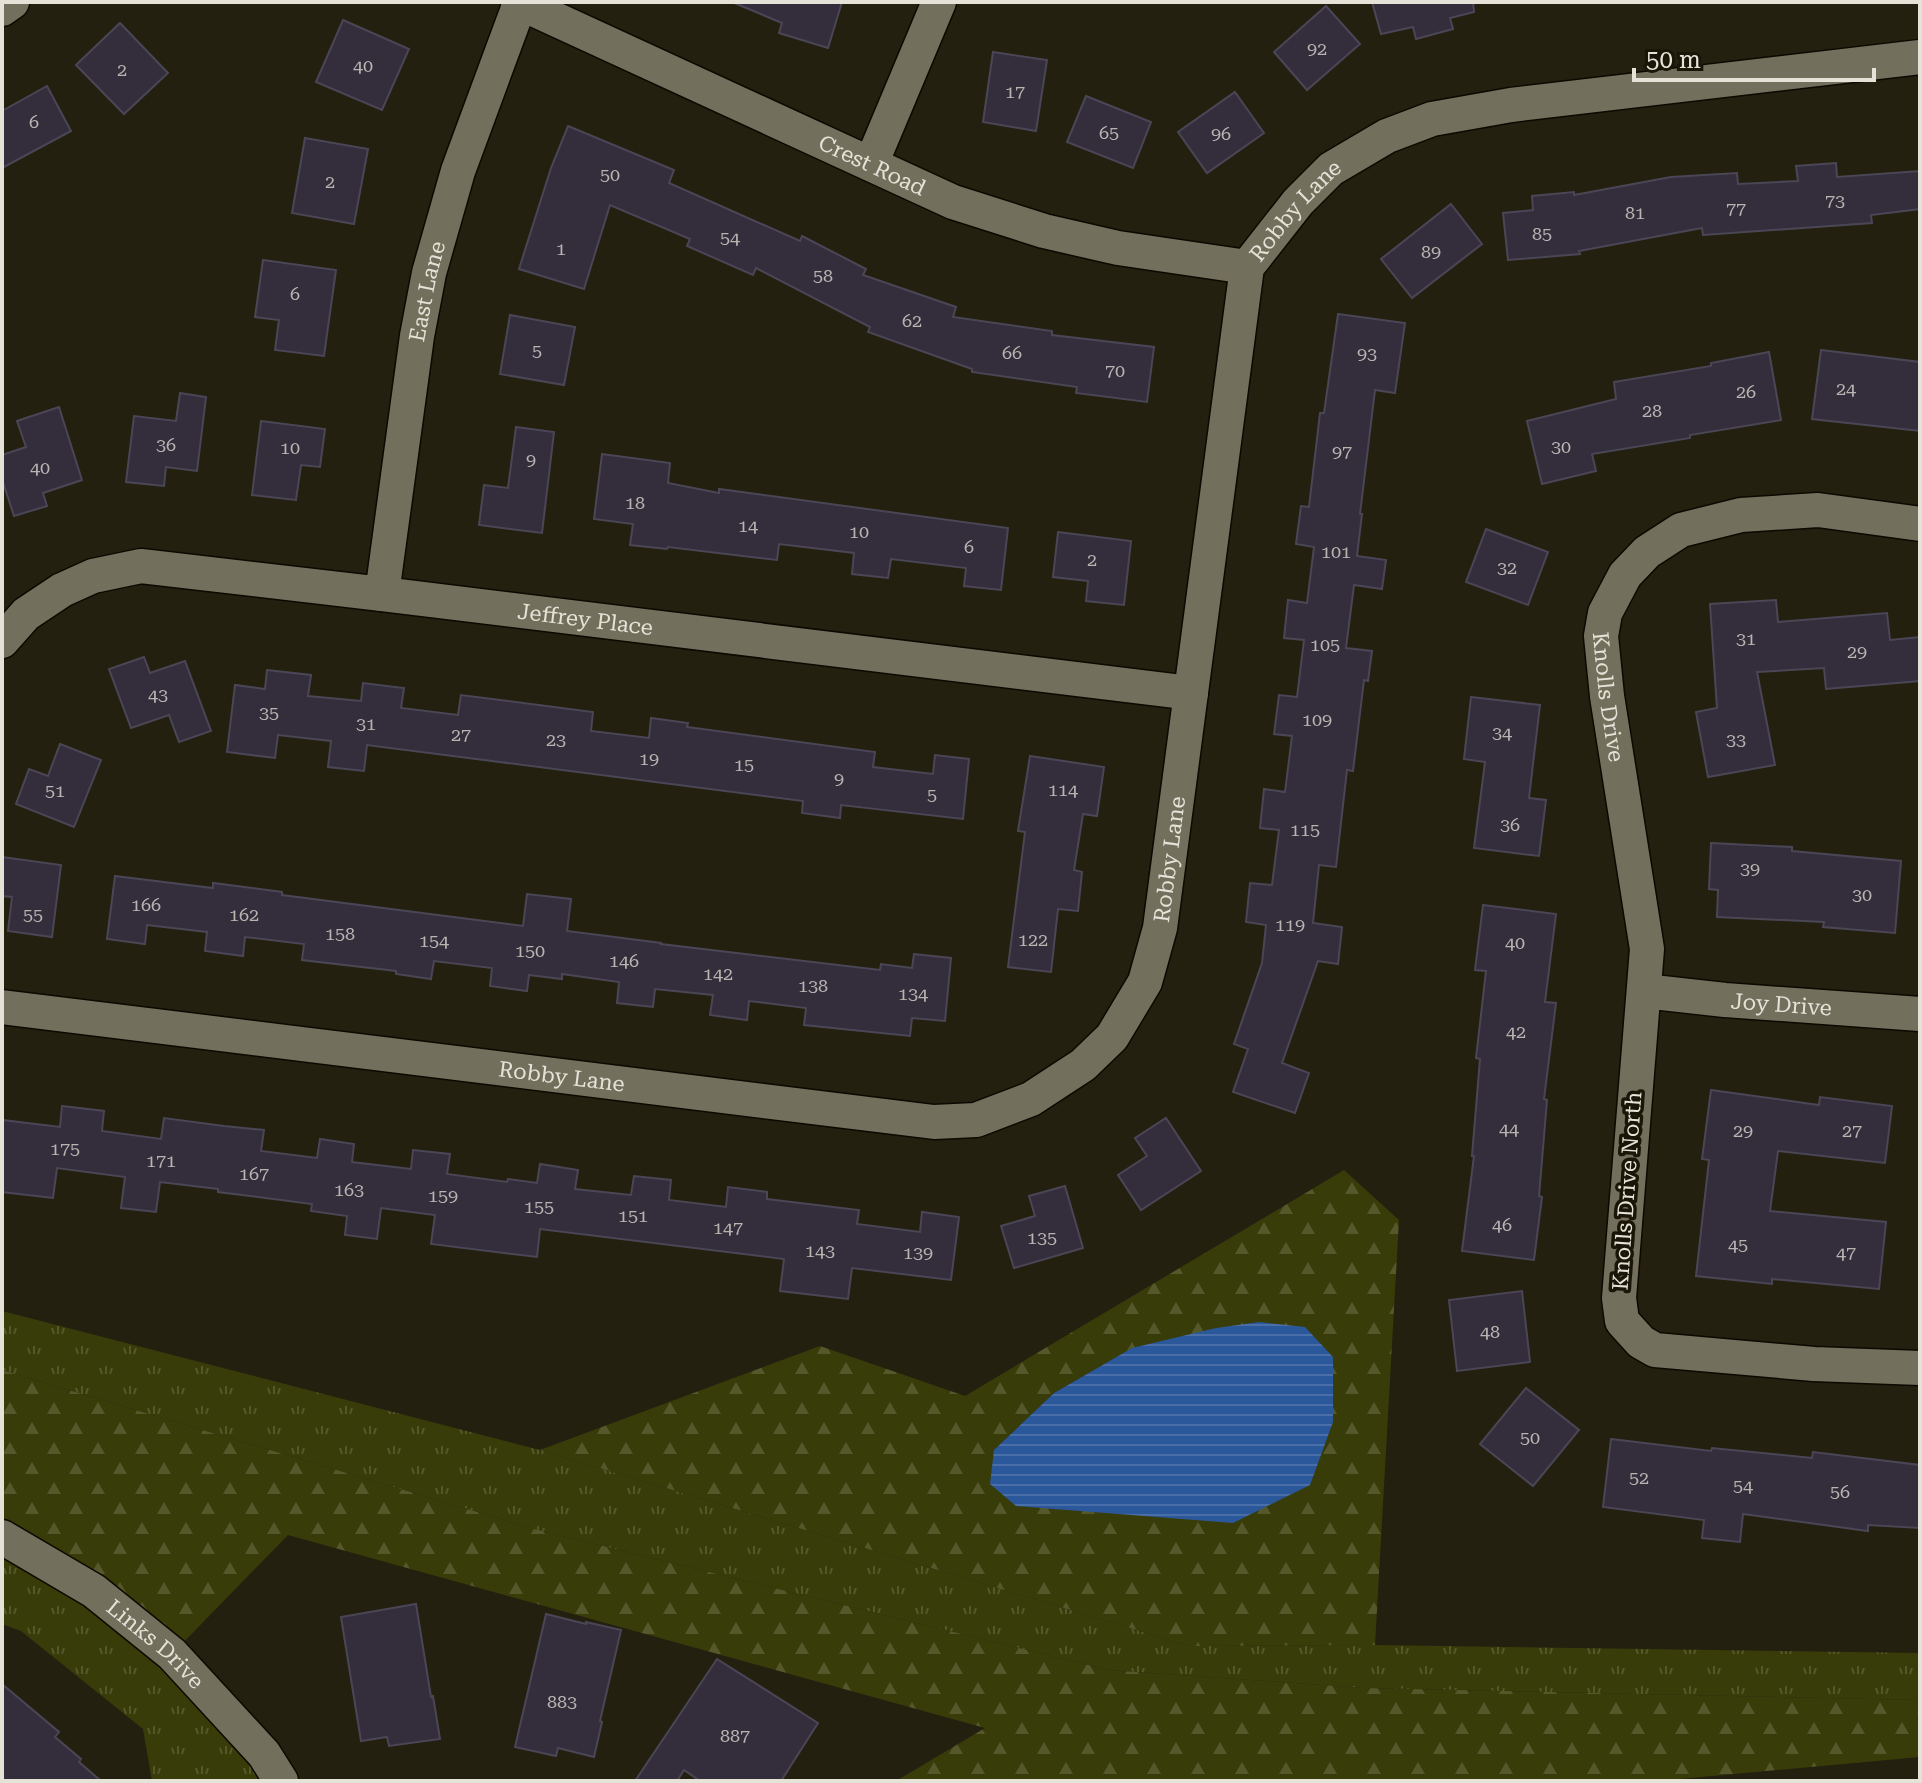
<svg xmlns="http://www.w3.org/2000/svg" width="1922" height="1783" font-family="'Roboto Serif',serif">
	<defs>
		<pattern id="grass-tufts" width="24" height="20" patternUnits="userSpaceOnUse" patternTransform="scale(2)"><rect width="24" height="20" fill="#383c08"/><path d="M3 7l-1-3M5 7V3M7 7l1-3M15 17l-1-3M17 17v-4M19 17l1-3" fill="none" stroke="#55582b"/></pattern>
		<pattern id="forest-firs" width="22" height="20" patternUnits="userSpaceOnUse" patternTransform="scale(2)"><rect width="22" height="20" fill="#383c08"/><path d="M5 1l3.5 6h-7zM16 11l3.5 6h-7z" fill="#55582b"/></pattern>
		<pattern id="water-rules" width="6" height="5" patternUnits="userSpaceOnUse" patternTransform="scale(2)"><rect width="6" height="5" fill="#2b579b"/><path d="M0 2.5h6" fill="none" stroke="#4a6fa8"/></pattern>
	</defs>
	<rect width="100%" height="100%" fill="#232010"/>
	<g fill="url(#grass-tufts)">
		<polygon points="2,1311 540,1450 1190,1646 1375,1645 1920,1653 1920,1700 1364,1688 1109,1670 534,1529 2,1370"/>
		<polygon points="2,1537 94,1591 281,1781 152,1781 143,1729 21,1631 2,1624"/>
	</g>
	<g fill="url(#forest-firs)" fill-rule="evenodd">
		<path d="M 1344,1170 L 1399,1220 L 1375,1645 L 1190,1646 L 540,1450 L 820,1346 L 965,1396 ZM 1132,1348 L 994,1450 L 1054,1393 Z"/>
		<polygon points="2,1370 534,1529 1109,1670 1364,1688 1920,1700 1920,1757 1657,1781 896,1781 985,1728 288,1535 172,1654 2,1537"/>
	</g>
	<polygon fill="url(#water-rules)" points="1259,1322 1305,1327 1333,1357 1333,1422 1310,1485 1233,1523 1016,1506 990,1484 994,1450 1054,1393 1132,1348 1216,1328"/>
	<g fill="#332d3c" stroke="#4b4656" stroke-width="2">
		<polygon points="732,2 842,2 828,48 779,33 782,23"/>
		<polygon points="1372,2 1473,2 1474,12 1450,18 1453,29 1416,39 1413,27 1381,34"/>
		<polygon points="1326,6 1360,44 1307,90 1274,52"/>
		<polygon points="343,20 409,49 382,110 316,82"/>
		<polygon points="120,23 168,73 124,114 76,65"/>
		<polygon points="993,52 1047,60 1036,131 983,122"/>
		<polygon points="47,86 71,131 2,168 2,111"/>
		<polygon points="1235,92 1264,133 1207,173 1178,132"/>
		<polygon points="1086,96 1151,122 1133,168 1067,142"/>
		<polygon points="568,126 674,170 669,183 800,241 802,236 866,269 863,275 956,307 953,317 1052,331 1052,335 1154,347 1147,402 1076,393 1077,387 972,372 972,369 868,332 870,327 756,268 753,275 687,246 690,239 610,205 584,289 519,269 551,168"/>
		<polygon points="305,138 368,149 354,224 292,213"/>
		<polygon points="1836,163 1837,177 1920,171 1920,209 1871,215 1872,223 1703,235 1702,228 1579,251 1580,254 1508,260 1503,213 1533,210 1532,196 1574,192 1574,195 1671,177 1737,173 1738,184 1798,181 1796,166"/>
		<polygon points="1451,204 1482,244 1412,298 1381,259"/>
		<polygon points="263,260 336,270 324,356 275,350 279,320 255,317"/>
		<polygon points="1338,314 1405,323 1395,393 1375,390 1360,514 1362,514 1357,556 1386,560 1382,589 1354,585 1346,648 1372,651 1368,681 1364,680 1353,771 1347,770 1336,867 1319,865 1313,923 1342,927 1338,964 1318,961 1282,1063 1309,1073 1295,1113 1233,1092 1248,1049 1234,1044 1262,963 1266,925 1246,922 1250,883 1272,885 1279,830 1260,828 1264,789 1285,792 1292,736 1274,734 1279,695 1297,697 1304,640 1284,638 1288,600 1307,603 1314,547 1296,544 1301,506 1309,507 1320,413 1324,413"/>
		<polygon points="510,315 575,327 564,385 500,374"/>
		<polygon points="1821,350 1920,362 1920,431 1812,419"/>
		<polygon points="1769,352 1781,420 1690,435 1690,438 1592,454 1596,471 1542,484 1527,421 1616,399 1614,382 1711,366 1711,363"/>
		<polygon points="180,393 206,397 197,471 166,467 164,486 126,482 134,416 176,421"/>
		<polygon points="59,407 82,480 43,493 47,506 14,516 2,479 2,455 26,447 17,421"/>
		<polygon points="261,421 325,429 320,467 301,465 296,500 252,495"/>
		<polygon points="516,427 554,432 542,533 479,525 484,485 508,488"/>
		<polygon points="602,454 670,463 668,483 719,493 719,489 1008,528 1001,590 964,586 966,568 891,559 888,578 852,574 854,553 779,544 777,560 668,547 667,549 630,545 633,524 594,519"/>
		<polygon points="1486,529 1548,552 1528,605 1466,582"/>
		<polygon points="1058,532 1131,541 1124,605 1086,601 1088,581 1053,577"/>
		<polygon points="1776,600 1778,622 1887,613 1890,640 1920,637 1920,681 1826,689 1824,668 1757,672 1775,765 1708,777 1696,712 1717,708 1710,604"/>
		<polygon points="144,657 150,673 185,661 211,731 179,742 169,715 131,728 109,669"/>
		<polygon points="267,670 311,675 308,696 361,701 363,683 404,688 401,708 458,715 461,695 500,700 593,712 591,731 649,738 651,718 688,723 687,727 875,752 873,767 933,774 935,755 969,759 963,819 841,805 840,818 802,813 803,801 367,745 364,771 328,767 331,741 278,735 275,758 227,752 235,685 265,689"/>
		<polygon points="1471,697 1540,705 1529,798 1546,800 1539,856 1474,848 1485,762 1464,759"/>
		<polygon points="60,744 101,760 74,827 16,804 29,769 48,776"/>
		<polygon points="1030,756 1104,767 1097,816 1083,814 1074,870 1082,872 1078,911 1058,909 1051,972 1008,967 1025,832 1018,831"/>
		<polygon points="1711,843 1792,847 1792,851 1901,861 1895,933 1823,927 1824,922 1717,917 1718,890 1709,889"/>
		<polygon points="2,857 61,865 52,937 8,931 12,897 2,896"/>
		<polygon points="115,876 213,888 213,883 282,892 282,895 523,926 527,894 571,899 567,931 661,943 661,944 880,970 881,964 912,968 914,954 951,958 945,1021 912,1018 910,1036 804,1025 806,1008 749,1001 747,1020 710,1015 713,995 655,989 653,1007 617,1003 619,982 562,974 562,979 529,975 527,991 490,986 492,968 434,961 431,979 396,974 396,971 302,960 304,944 245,937 243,956 205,951 207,932 147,925 145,944 107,939"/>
		<polygon points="1483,905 1556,914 1545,1002 1556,1003 1544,1099 1547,1100 1539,1196 1542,1197 1534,1260 1462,1251 1474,1156 1472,1156 1480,1059 1476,1058 1486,971 1475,970"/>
		<polygon points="1711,1090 1819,1105 1820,1097 1892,1106 1885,1163 1778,1151 1770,1211 1886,1222 1879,1289 1772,1279 1772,1284 1696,1276 1709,1160 1702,1159"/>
		<polygon points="62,1106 104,1111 102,1131 161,1139 164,1118 224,1126 264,1130 261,1151 317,1158 320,1139 354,1144 352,1162 411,1169 413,1150 450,1154 447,1174 507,1182 508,1179 537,1183 540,1164 578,1170 575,1189 631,1195 634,1176 671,1180 669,1200 726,1207 728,1187 767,1192 767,1199 859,1210 857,1224 920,1232 922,1212 959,1217 951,1280 852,1268 848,1299 780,1291 784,1259 540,1229 537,1257 431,1244 435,1215 381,1208 377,1239 345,1235 347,1216 311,1211 312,1204 218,1192 218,1189 160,1182 156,1212 121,1208 125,1177 57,1168 53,1198 2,1192 2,1120 60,1127"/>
		<polygon points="1166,1118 1201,1171 1141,1210 1118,1175 1147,1156 1135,1138"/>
		<polygon points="1065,1186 1083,1248 1014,1268 1001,1226 1035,1216 1029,1196"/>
		<polygon points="1522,1291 1530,1362 1457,1371 1449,1300"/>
		<polygon points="1526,1388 1579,1430 1533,1486 1480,1444"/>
		<polygon points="1611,1439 1711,1451 1712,1448 1812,1458 1813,1452 1920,1465 1920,1528 1868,1525 1868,1531 1743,1514 1740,1542 1702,1538 1704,1520 1603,1507"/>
		<polygon points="416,1604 431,1697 433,1696 440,1739 389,1746 387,1737 361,1741 341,1617"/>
		<polygon points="546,1614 586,1624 586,1622 621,1630 600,1721 602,1722 594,1757 558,1748 556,1756 515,1747"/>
		<polygon points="717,1659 818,1723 781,1781 700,1781 684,1770 677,1781 635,1781"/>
		<polygon points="2,1684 59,1732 55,1737 81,1759 79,1762 101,1781 2,1781"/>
	</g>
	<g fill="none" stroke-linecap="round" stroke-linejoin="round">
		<g stroke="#0d0900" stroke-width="37">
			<g id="minor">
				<path id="s1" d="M 518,2 L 953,202 L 1044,231 L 1118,248 L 1247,267"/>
				<polyline points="2,9 12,2"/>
				<polyline points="871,164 939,2"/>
				<path id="s2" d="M 1920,524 L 1818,510 L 1741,515 L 1681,530 L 1647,552 L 1625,575 L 1605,613 L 1601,636 L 1607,696 L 1647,949 L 1619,1298 L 1622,1321 L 1641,1342 L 1655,1350 L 1814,1364 L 1920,1368"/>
				<path id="s3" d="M 382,594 L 417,336 L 429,273 L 458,171 L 520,3"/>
				<path id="s4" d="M 2,641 L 26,614 L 62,590 L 93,576 L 141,566 L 382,594 L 1191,693"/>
				<path id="s5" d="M 1644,991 L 1725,1000 L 1920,1014"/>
				<path id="s6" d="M 2,1007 L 934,1122 L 976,1120 L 1031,1099 L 1083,1065 L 1112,1037 L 1145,982 L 1160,928 L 1247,267 L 1298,202 L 1331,169 L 1387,136 L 1432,119 L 1511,105 L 1920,57"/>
				<path id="s7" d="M 2,1537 L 94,1591 L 172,1654 L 264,1754 L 281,1781"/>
			</g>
		</g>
		<use href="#minor" stroke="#736f5d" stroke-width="34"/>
	</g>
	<g text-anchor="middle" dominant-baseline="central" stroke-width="7" stroke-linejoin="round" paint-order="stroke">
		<g font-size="18" fill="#b8b5b1">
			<text x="1317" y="48">92</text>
			<text x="363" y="65">40</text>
			<text x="122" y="69">2</text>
			<text x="1015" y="91">17</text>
			<text x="34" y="121">6</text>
			<text x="1109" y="132">65</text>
			<text x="1221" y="133">96</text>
			<text x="610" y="174">50</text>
			<text x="330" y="181">2</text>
			<text x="1835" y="200">73</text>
			<text x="1736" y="208">77</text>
			<text x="1635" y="212">81</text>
			<text x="1542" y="233">85</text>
			<text x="730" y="237">54</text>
			<text x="561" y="248">1</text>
			<text x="1431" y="251">89</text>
			<text x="823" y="275">58</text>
			<text x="295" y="293">6</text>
			<text x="912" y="320">62</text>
			<text x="537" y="350">5</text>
			<text x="1012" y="352">66</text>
			<text x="1367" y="353">93</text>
			<text x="1115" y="370">70</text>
			<text x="1846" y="388">24</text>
			<text x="1746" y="391">26</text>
			<text x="1652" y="410">28</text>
			<text x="166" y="444">36</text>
			<text x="1561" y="446">30</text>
			<text x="290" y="447">10</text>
			<text x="1342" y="451">97</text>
			<text x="531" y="459">9</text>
			<text x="40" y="467">40</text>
			<text x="635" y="502">18</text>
			<text x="748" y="525">14</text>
			<text x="859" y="531">10</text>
			<text x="969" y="546">6</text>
			<text x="1336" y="551">101</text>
			<text x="1092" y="559">2</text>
			<text x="1507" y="567">32</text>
			<text x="1746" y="638">31</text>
			<text x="1325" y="644">105</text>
			<text x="1857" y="651">29</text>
			<text x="158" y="694">43</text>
			<text x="269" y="712">35</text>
			<text x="1317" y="719">109</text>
			<text x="366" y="723">31</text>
			<text x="1502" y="732">34</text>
			<text x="461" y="734">27</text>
			<text x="556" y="739">23</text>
			<text x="1736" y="739">33</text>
			<text x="649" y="758">19</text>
			<text x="744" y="764">15</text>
			<text x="839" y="778">9</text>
			<text x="1063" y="789">114</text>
			<text x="55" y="790">51</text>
			<text x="932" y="794">5</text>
			<text x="1510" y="824">36</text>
			<text x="1305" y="829">115</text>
			<text x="1750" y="868">39</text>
			<text x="1862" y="894">30</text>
			<text x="146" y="904">166</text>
			<text x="33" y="914">55</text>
			<text x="244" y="914">162</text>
			<text x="1290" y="924">119</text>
			<text x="340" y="933">158</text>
			<text x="1033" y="939">122</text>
			<text x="434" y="940">154</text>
			<text x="1515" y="942">40</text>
			<text x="530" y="950">150</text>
			<text x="624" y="960">146</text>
			<text x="718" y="973">142</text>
			<text x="813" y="985">138</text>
			<text x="913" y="993">134</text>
			<text x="1516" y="1031">42</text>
			<text x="1509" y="1128">44</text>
			<text x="1743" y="1130">29</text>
			<text x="1852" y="1130">27</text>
			<text x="65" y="1148">175</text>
			<text x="161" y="1160">171</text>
			<text x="254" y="1173">167</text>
			<text x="349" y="1189">163</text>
			<text x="443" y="1195">159</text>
			<text x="539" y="1206">155</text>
			<text x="633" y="1215">151</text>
			<text x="1502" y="1224">46</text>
			<text x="728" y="1227">147</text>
			<text x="1042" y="1237">135</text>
			<text x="1738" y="1244">45</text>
			<text x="820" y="1250">143</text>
			<text x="918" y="1252">139</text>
			<text x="1846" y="1252">47</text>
			<text x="1490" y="1331">48</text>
			<text x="1530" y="1437">50</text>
			<text x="1639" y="1477">52</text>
			<text x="1743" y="1485">54</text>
			<text x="1840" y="1491">56</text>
			<text x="562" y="1701">883</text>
			<text x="735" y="1735">887</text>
		</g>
		<g font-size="22" fill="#e5e2d8" stroke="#1a1607">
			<text stroke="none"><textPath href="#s1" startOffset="390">Crest Road</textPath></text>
			<text stroke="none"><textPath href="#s6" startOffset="2004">Robby Lane</textPath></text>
			<text stroke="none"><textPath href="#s3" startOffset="306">East Lane</textPath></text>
			<text stroke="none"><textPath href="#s4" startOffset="610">Jeffrey Place</textPath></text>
			<text stroke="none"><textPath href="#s2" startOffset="442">Knolls Drive</textPath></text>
			<text stroke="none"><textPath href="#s6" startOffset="1332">Robby Lane</textPath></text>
			<text stroke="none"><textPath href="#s5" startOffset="138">Joy Drive</textPath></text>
			<text stroke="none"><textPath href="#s6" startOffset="564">Robby Lane</textPath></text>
			<text transform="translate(1627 1191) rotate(-86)">Knolls Drive North</text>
			<text stroke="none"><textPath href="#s7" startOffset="188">Links Drive</textPath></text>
		</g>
	</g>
	<rect width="1922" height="1783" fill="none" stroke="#e5e2d8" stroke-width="8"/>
	<path d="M1634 68v12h240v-12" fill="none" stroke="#e5e2d8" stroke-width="4"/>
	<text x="1646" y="68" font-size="24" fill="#e5e2d8" stroke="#1a1607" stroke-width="6" paint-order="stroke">50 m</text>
</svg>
